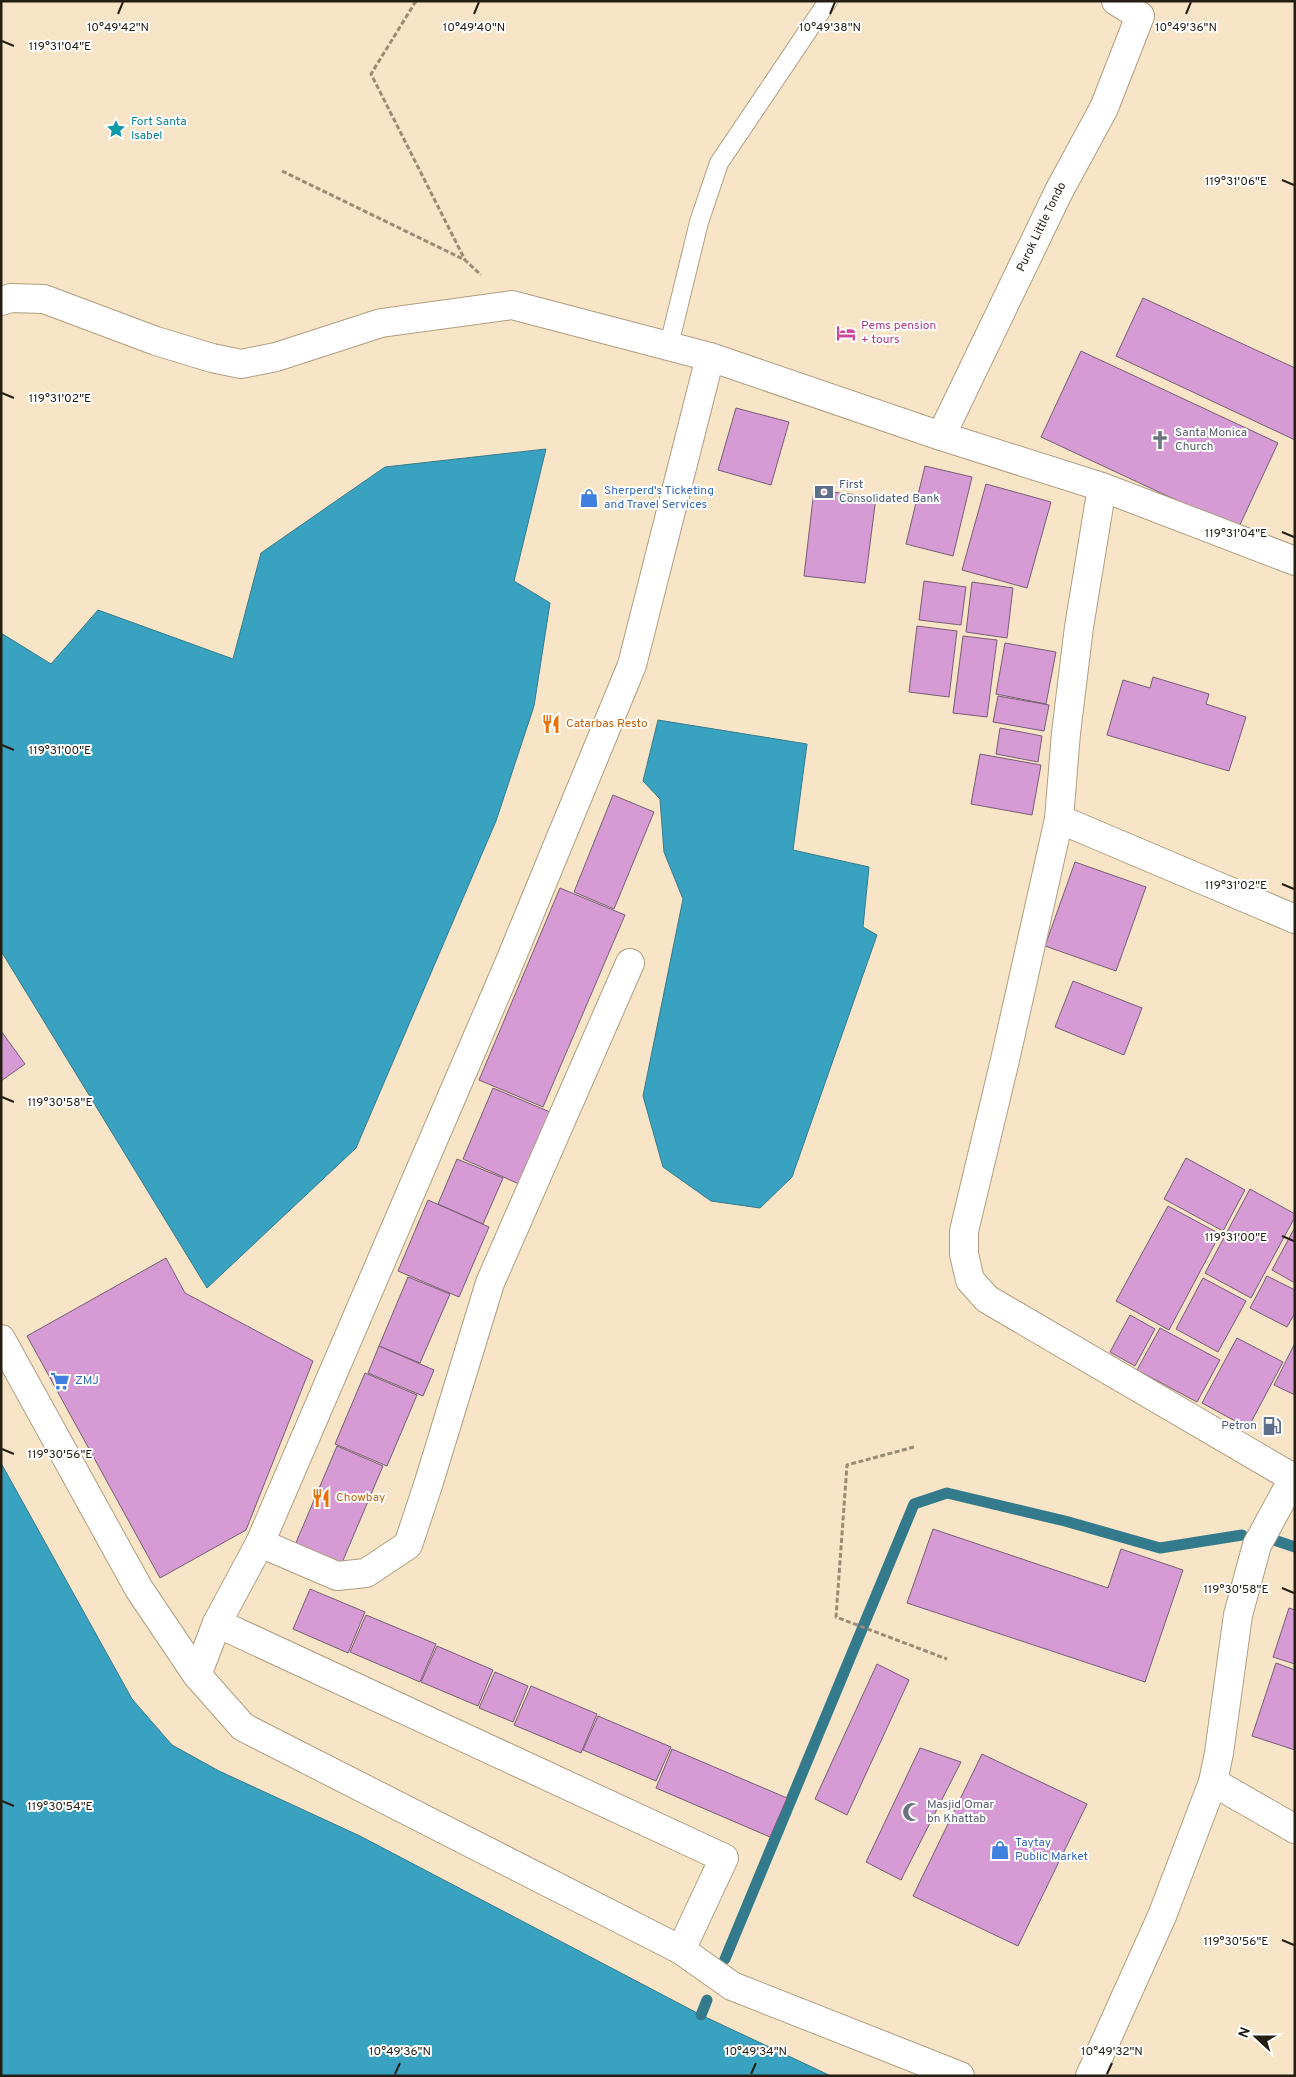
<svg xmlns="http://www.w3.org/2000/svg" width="1296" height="2077" font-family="Overpass,sans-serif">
	<rect width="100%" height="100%" fill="#f8e4c6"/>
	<g fill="#3aa2c1" stroke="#347a8d">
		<polygon points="546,449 514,581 550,603 534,706 496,821 356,1148 207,1288 1,951 1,633 51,664 98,610 233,659 261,553 385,467"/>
		<polygon points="658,720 807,744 793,850 869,867 863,927 877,935 792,1177 760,1208 711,1201 663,1167 643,1096 683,899 664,852 660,799 643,781"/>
		<polygon points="1,1463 132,1699 172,1745 219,1771 360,1836 701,2015 831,2076 1,2076"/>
	</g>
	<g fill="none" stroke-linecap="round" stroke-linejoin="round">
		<g stroke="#347a8d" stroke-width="11">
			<polyline points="1274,1540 1295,1547"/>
			<polyline points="725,1959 914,1504 947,1493 1065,1521 1160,1548 1242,1535"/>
			<polyline points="701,2015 707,2000"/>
		</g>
	</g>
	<g fill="#d69bd4" stroke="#765e75">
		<polygon points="1143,298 1295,368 1295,440 1116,356"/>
		<polygon points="1081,351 1278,443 1238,529 1041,437"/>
		<polygon points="736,408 789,422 771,485 718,470"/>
		<polygon points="925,466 972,477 953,556 906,544"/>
		<polygon points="986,484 1051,502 1027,588 962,570"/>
		<polygon points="814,490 876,497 865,583 804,576"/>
		<polygon points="924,581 966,587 961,625 919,620"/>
		<polygon points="972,582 1013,588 1007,638 966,632"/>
		<polygon points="917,626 957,631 949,697 909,692"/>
		<polygon points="963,636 997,640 987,717 953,713"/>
		<polygon points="1005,643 1056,652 1046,704 996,694"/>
		<polygon points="1153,677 1209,694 1206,704 1246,717 1229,771 1107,735 1123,680 1150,688"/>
		<polygon points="998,696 1049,705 1044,731 993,722"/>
		<polygon points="1000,728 1042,736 1038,762 996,754"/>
		<polygon points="980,754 1041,765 1032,815 971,804"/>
		<polygon points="613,795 654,812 614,909 574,892"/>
		<polygon points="1075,862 1146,887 1116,971 1045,946"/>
		<polygon points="560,888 625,915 543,1107 479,1080"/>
		<polygon points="1073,981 1142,1008 1124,1055 1055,1027"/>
		<polygon points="1,1031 25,1064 1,1081"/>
		<polygon points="493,1088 550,1112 519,1184 463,1159"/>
		<polygon points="1186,1158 1245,1190 1223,1231 1164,1199"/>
		<polygon points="457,1159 503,1178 483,1224 438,1204"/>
		<polygon points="1250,1189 1295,1214 1295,1217 1251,1298 1205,1273"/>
		<polygon points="428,1200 489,1227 459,1297 398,1271"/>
		<polygon points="1168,1206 1220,1234 1169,1330 1116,1301"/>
		<polygon points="1295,1227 1295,1283 1272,1270"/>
		<polygon points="166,1258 185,1293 313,1361 246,1530 160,1578 27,1336"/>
		<polygon points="1267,1276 1295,1290 1295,1313 1287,1327 1250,1308"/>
		<polygon points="408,1277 450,1294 420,1363 379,1346"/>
		<polygon points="1203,1278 1246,1301 1218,1352 1176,1329"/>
		<polygon points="1130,1315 1155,1329 1135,1366 1110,1352"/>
		<polygon points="1160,1328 1220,1360 1197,1402 1137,1370"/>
		<polygon points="1237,1338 1283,1362 1248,1428 1202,1403"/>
		<polygon points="1295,1343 1295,1395 1274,1385"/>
		<polygon points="379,1346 434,1370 423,1396 368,1373"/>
		<polygon points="365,1373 417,1395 387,1466 335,1444"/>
		<polygon points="337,1446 383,1466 341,1565 295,1545"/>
		<polygon points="933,1529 1108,1588 1121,1549 1183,1570 1145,1682 907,1603"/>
		<polygon points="310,1589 365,1612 348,1653 293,1629"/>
		<polygon points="1289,1608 1295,1610 1295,1664 1273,1657"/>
		<polygon points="366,1615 436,1644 420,1682 350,1652"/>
		<polygon points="437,1646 493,1670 478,1706 421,1682"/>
		<polygon points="1276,1663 1295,1670 1295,1750 1252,1736"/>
		<polygon points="877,1664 909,1680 847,1815 815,1799"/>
		<polygon points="495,1672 528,1686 513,1722 479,1708"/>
		<polygon points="531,1686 597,1714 581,1753 514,1725"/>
		<polygon points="598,1716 671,1747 656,1781 583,1750"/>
		<polygon points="920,1748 961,1762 901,1880 866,1862"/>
		<polygon points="672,1749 787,1798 770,1837 656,1788"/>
		<polygon points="982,1754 1087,1804 1018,1946 913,1896"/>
	</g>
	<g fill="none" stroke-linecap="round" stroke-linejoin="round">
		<g stroke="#b09e81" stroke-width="20">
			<polyline id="service" points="669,345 699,222 719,163 828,1"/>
		</g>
		<g stroke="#b09e81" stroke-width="30">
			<g id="minor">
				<path id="s1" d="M 941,436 L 1059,191 L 1104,108 L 1140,16 L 1116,1"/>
				<polyline points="1102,487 1079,627 1066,733 1059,819 1005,1060 964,1231 964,1254 970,1280 987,1299 1295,1479"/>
				<polyline points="1059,819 1295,919"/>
				<polyline points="260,1543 337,1576 366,1573 408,1545 429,1482 490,1283 630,963"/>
				<polyline points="217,1623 724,1858 681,1950"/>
				<polyline points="197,1675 217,1623 260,1543 508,966 632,665 710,357"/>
				<polyline points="1213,1782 1295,1829"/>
				<polyline points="1090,2076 1162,1916 1213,1782 1219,1753 1238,1615 1257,1545 1295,1475"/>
			</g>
		</g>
		<g stroke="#b09e81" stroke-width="30">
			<g id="tertiary">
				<polyline points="1,301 11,298 44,299 156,341 212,358 241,364 276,357 381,323 512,305 710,357 941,436 1102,487 1295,561"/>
				<polyline points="1,1339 139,1589 197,1675 243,1727 681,1950 732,1986 960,2076"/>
			</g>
		</g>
		<g stroke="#998b76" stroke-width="3" stroke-dasharray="5 2.5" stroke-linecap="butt">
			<polyline points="416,1 371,74 465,260"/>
			<polyline points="282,171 465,260 481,275"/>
			<polyline points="914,1447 847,1465 836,1617 947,1659"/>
		</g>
		<use href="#service" stroke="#fff" stroke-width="18"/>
		<use href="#minor" stroke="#fff" stroke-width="28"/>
		<use href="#tertiary" stroke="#fff" stroke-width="28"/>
	</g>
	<path fill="none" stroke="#251e13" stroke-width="2" d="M 118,14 L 123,2M 474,14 L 479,2M 830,14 L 835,2M 1186,14 L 1191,2M 2,41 L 14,46M 1282,180 L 1294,185M 2,393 L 14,398M 1282,532 L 1294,537M 2,745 L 14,750M 1282,884 L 1294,889M 2,1097 L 14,1102M 1282,1236 L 1294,1241M 2,1449 L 14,1454M 1282,1588 L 1294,1593M 2,1801 L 14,1806M 1282,1940 L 1294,1945M 395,2074 L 400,2063M 751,2074 L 756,2063M 1107,2074 L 1112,2063"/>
	<defs>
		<g id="sight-bare" transform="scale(1.5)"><path d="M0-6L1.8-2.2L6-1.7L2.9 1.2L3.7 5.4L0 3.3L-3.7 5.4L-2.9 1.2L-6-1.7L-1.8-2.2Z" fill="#0f9aa8" stroke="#fff" stroke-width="2.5" paint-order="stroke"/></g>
		<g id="hotel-bare" transform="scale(1.5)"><path d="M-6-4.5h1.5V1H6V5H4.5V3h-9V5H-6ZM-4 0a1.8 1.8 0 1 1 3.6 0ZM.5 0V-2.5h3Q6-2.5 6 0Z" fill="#d1479c" stroke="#fff" stroke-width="2.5" paint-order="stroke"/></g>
		<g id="church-bare" transform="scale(1.5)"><path d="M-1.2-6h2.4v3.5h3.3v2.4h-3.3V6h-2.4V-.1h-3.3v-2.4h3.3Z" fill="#6b7280" stroke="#fff" stroke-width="2.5" paint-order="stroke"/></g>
		<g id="bank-bare" transform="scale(1.5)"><path d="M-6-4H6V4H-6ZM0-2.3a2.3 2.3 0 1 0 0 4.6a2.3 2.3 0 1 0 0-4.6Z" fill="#5c6f8a" stroke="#fff" stroke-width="2.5" paint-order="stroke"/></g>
		<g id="shop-bare" transform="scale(1.5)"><path d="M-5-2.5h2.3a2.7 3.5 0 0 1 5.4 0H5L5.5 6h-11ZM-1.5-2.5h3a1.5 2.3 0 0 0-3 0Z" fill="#3f7fe0" stroke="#fff" stroke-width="2.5" paint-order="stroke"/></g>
		<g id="restaurant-bare" transform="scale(1.5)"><path d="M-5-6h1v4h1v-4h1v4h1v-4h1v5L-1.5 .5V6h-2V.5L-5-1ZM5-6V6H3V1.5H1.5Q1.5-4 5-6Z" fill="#e8710a" stroke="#fff" stroke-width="2.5" paint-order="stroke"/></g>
		<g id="supermarket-bare" transform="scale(1.5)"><path d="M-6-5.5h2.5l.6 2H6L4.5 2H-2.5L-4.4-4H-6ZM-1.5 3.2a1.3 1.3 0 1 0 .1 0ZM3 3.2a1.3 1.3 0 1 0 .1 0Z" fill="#3f7fe0" stroke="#fff" stroke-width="2.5" paint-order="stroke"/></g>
		<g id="fuel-bare" transform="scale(1.5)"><path d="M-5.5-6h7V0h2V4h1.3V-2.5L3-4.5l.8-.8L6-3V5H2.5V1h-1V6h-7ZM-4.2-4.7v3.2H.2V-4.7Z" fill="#5c6f8a" stroke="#fff" stroke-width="2.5" paint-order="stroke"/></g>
		<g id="mosque-bare" transform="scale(1.5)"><path d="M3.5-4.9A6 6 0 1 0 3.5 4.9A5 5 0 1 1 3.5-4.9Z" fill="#6b7280" stroke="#fff" stroke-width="2.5" paint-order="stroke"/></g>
	</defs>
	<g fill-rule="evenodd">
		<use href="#sight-bare" x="116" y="129"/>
		<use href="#hotel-bare" x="846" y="333"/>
		<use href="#church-bare" x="1160" y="440"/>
		<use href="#bank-bare" x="824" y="492"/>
		<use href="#shop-bare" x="589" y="498"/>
		<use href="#restaurant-bare" x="551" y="724"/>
		<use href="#supermarket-bare" x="60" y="1381"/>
		<use href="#fuel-bare" x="1272" y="1426"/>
		<use href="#restaurant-bare" x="321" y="1498"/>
		<use href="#mosque-bare" x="912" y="1812"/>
		<use href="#shop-bare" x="1000" y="1850"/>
	</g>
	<g text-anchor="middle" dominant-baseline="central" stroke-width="4" stroke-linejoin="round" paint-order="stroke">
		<g font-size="12" fill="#0d838f" stroke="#fff" text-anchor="start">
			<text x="131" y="122">Fort Santa<tspan x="131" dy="14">Isabel</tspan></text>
		</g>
		<g font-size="12" fill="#251e13" stroke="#fff">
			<text stroke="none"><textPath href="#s1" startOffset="232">Purok Little Tondo</textPath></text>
		</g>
		<g font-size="12" fill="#b23c85" stroke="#fff" text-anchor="start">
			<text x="861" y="326">Pems pension<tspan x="861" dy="14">+ tours</tspan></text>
		</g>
		<g font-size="12" fill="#5b616d" stroke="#fff" text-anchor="start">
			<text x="1175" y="433">Santa Monica<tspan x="1175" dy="14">Church</tspan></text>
			<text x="927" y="1805">Masjid Omar<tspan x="927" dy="14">bn Khattab</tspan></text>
		</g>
		<g font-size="12" fill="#4e5e75" stroke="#fff" text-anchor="start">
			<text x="839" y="485">First<tspan x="839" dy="14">Consolidated Bank</tspan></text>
			<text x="1257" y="1426" text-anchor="end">Petron</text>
		</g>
		<g font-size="12" fill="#366cbe" stroke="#fff" text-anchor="start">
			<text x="604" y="491">Sherperd's Ticketing<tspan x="604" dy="14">and Travel Services</tspan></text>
			<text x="75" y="1381">ZMJ</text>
			<text x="1015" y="1843">Taytay<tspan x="1015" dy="14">Public Market</tspan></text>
		</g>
		<g font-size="12" fill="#c56008" stroke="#fff" text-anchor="start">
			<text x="566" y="724">Catarbas Resto</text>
			<text x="336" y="1498">Chowbay</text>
		</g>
	</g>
	<g font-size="12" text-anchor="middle" fill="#251e13" stroke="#fff" stroke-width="4" stroke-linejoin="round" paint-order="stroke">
		<text x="118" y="31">10°49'42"N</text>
		<text x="474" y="31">10°49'40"N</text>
		<text x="830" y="31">10°49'38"N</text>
		<text x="1186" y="31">10°49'36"N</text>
		<text x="60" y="50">119°31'04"E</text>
		<text x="1236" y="185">119°31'06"E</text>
		<text x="60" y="402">119°31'02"E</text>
		<text x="1236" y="537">119°31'04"E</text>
		<text x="60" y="754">119°31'00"E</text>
		<text x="1236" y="889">119°31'02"E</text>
		<text x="60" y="1106">119°30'58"E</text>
		<text x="1236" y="1241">119°31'00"E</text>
		<text x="60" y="1458">119°30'56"E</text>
		<text x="1236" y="1593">119°30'58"E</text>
		<text x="60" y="1810">119°30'54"E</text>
		<text x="1236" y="1945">119°30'56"E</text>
		<text x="400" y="2055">10°49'36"N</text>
		<text x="756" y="2055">10°49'34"N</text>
		<text x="1112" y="2055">10°49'32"N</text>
	</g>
	<rect width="1296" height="2077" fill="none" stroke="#251e13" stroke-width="5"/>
	<g transform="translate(1256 2037) rotate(291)" stroke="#ffffff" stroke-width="4" paint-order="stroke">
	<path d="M0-4L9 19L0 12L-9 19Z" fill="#251e13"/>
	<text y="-8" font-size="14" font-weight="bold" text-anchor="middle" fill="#251e13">N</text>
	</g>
</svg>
